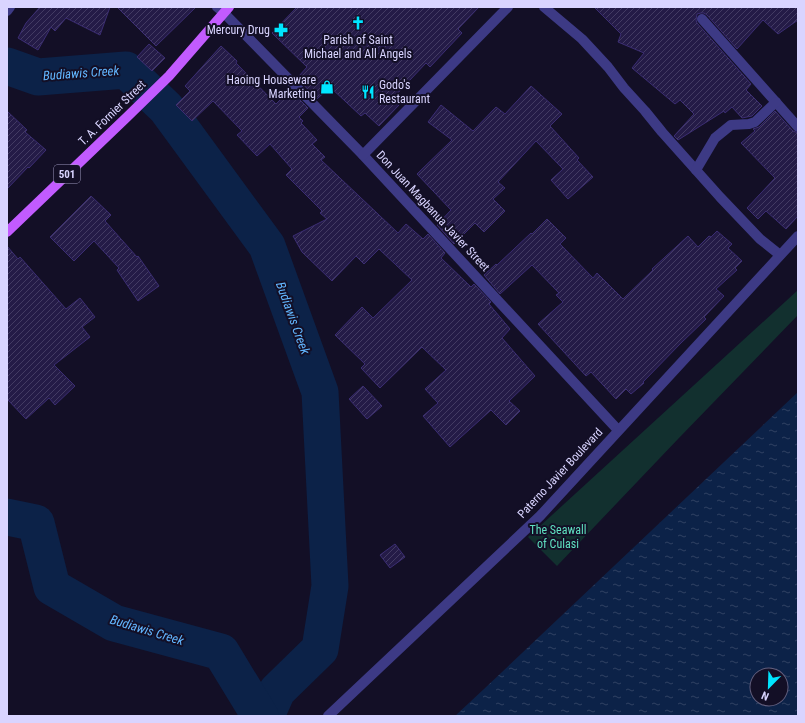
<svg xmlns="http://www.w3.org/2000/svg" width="805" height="723" font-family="'Roboto Condensed',sans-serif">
	<defs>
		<pattern id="water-ripples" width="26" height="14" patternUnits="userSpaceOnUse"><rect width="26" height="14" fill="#0c2248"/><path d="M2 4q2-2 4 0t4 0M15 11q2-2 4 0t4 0" fill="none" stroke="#2f4163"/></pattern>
		<pattern id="building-hatch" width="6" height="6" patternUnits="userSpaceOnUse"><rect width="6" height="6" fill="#241b47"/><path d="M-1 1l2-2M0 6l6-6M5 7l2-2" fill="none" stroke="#433b63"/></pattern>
	</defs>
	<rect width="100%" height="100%" fill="#130f26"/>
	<polygon fill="#12302f" points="798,290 798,315 678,439 557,566 528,537"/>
	<path fill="url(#water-ripples)" fill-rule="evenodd" d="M 798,392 L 798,716 L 455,716 L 484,689 ZM 757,675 L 781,675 L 781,699 L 757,699 Z"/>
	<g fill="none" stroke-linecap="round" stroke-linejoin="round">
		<g stroke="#0c2248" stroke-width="37">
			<polyline points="7,66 38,77 126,70 166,108 267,246 320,392 330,586 320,649 277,691 266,716"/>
			<polyline points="7,517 36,523 52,587 114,623 221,652 260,716"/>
		</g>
	</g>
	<g fill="url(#building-hatch)" stroke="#3b2d73">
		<polygon points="40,7 110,7 100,35 66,18 55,31 51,27 38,50 18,38 26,23"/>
		<polygon points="117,7 196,7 156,46"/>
		<polygon points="297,7 479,7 458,29 462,33 430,67 426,63 393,98 400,104 379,126 365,113 361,116 330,87 317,99 300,81 302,79 299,76 307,67 272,33"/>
		<polygon points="594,7 798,7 798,20 778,34 763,20 737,49 707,15 704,13 701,13 697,14 696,20 697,23 751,84 746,90 762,106 752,116 742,118 732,107 725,113 724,111 678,140 674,136 694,114 680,100 675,104 632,68 644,53 618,42 621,34"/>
		<polygon points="149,44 165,58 152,71 137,57"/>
		<polygon points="221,46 237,61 236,63 276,104 290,90 308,108 299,117 303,121 301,123 317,140 312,144 325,157 321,160 398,233 406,224 423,239 428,234 445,253 441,258 471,287 474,284 491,302 489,304 510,329 502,338 535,376 509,401 520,411 506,425 491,410 450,447 423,416 438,403 425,389 446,370 422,347 380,388 361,368 365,364 335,335 362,307 373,318 412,280 379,249 364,264 356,256 332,281 302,252 293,236 327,219 320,213 322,211 286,175 292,169 270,144 257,156 237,135 242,131 213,101 192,121 176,105 190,91 185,86"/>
		<polygon points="531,86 562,114 550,126 579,158 577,160 593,177 568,199 551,180 563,169 536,141 498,182 505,188 493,199 505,211 484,232 475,223 454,244 437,225 451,210 417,174 452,140 428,122 441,105 473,131 496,107 505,114"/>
		<polygon points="7,111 27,130 25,132 46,150 29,168 28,167 7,189"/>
		<polygon points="775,111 793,131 798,133 798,216 786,229 766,211 758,219 747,208 775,178 741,143 755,131 753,129 759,127"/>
		<polygon points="91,196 111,215 105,221 137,257 138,256 159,286 138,301 117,270 119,268 94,241 74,261 50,237"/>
		<polygon points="547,219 566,238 560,244 593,278 597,273 623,299 653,270 652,269 688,236 698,247 709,236 711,237 717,231 732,244 728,248 742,261 735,268 737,270 716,289 724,296 704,317 706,319 681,343 643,382 644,383 631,394 626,389 616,399 591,372 586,376 538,324 563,302 556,295 559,293 532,265 500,294 484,275 496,264 497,265 531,233 532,234"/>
		<polygon points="7,246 18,259 20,257 66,309 80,298 95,317 82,327 90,337 54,365 75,386 55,405 49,398 26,419 7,399"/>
		<polygon points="363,386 382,406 367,419 349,399"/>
		<polygon points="395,544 405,557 390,568 380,555"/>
	</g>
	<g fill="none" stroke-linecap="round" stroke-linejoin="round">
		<g stroke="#3d3a85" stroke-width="10">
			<polyline points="217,7 224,13 363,155 618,430"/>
			<polyline points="544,7 582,39 608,67 624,88 645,111 662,132 720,197 760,239 780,255"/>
			<polyline points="7,11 10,7"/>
			<polyline points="702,19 798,127"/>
			<polyline points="363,155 508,7"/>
			<polyline points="696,170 715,138 731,125 749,124 755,122 776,102"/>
			<polyline points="328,716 540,516 798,236"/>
		</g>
		<polyline stroke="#c25bff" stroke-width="10" points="7,232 127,117 169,76 229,7"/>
	</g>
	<defs>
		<g id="church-bare" transform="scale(1.08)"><path d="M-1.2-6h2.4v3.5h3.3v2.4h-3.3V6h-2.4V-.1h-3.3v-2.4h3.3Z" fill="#00e5ff" stroke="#130f26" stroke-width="2.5" paint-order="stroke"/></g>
		<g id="pharmacy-bare" transform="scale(1.08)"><path d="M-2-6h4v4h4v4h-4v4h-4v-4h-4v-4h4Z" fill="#00e5ff" stroke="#130f26" stroke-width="2.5" paint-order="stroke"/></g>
		<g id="shop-bare" transform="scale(1.08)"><path d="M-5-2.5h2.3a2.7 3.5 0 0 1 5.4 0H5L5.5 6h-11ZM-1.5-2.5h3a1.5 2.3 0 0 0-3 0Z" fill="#00e5ff" stroke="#130f26" stroke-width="2.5" paint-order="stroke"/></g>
		<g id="restaurant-bare" transform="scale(1.08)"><path d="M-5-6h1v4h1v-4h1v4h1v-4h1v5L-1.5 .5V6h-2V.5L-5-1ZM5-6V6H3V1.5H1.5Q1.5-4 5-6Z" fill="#00e5ff" stroke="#130f26" stroke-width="2.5" paint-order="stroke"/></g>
	</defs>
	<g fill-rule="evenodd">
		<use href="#church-bare" x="358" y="23"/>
		<use href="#pharmacy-bare" x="281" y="30"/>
		<use href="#shop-bare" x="327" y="87"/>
		<use href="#restaurant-bare" x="368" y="92"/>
	</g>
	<g text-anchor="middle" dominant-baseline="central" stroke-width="4" stroke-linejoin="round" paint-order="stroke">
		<rect fill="#130f26" stroke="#9e99be" stroke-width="1" x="54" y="165" width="26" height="18" rx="3"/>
		<g font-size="11" font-weight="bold" fill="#d9d4ff">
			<text x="67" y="174">501</text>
		</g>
		<g font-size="12" fill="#d9d4ff" stroke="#130f26" text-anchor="end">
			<text x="270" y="30">Mercury Drug</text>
			<text x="358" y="40" text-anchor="middle">Parish of Saint<tspan x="358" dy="14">Michael and All Angels</tspan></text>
			<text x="316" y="80">Haoing Houseware<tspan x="316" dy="14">Marketing</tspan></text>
			<text x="379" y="85" text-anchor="start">Godo's<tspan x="379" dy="14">Restaurant</tspan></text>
		</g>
		<g font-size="12" fill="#d9d4ff" stroke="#130f26">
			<text transform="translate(112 113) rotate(-44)">T. A. Fornier Street</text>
			<text transform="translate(433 211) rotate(47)">Don Juan Magbanua Javier Street</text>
			<text transform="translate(560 473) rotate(-47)">Paterno Javier Boulevard</text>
		</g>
		<g font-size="12" fill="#5fe0c0" stroke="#130f26">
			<text x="558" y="530">The Seawall<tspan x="558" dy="14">of Culasi</tspan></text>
		</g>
		<g font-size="13" font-style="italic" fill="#62b6ff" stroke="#130f26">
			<text transform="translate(81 73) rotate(-4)">Budiawis Creek</text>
			<text transform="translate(293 318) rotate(70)">Budiawis Creek</text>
			<text transform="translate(147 630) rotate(17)">Budiawis Creek</text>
		</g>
	</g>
	<rect width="805" height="723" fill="none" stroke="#d9d4ff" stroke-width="16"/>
	<g transform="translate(769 687) rotate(203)"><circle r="19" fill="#130f26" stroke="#625e7d"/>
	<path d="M0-3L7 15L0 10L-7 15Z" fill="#00e5ff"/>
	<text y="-6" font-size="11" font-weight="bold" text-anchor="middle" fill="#d9d4ff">N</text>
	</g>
</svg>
